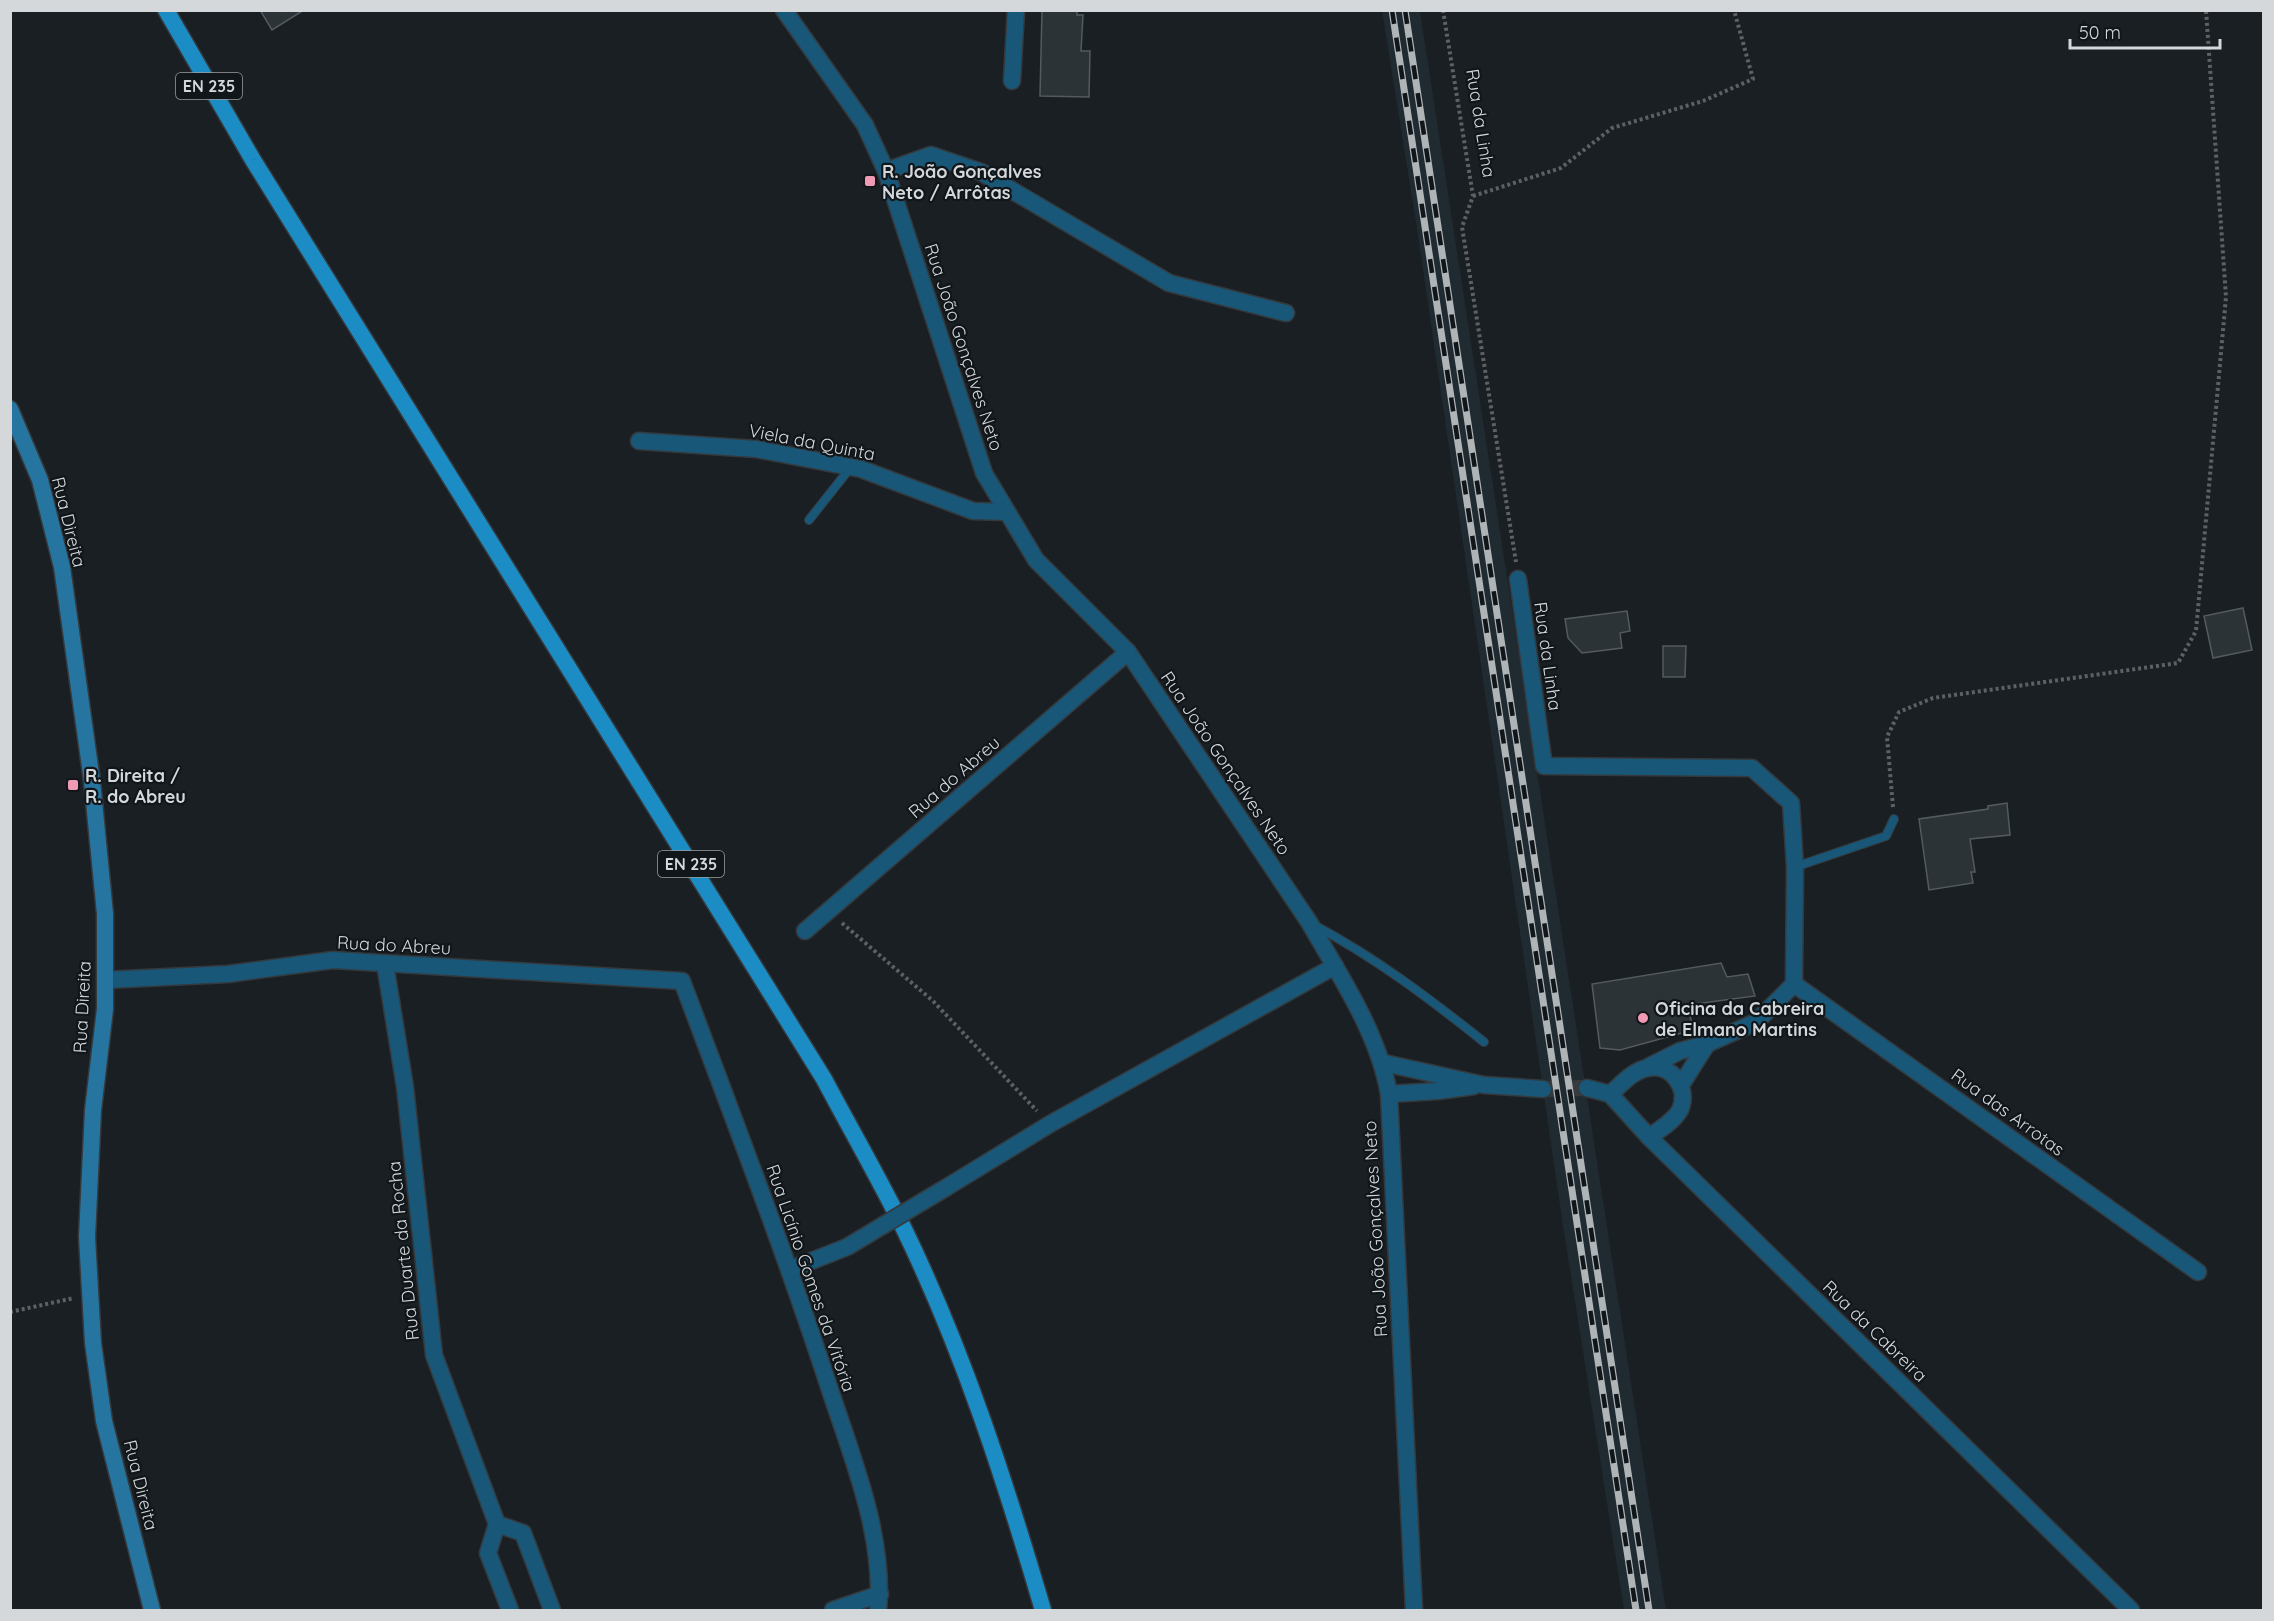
<svg xmlns="http://www.w3.org/2000/svg" width="2274" height="1621" font-family="Quicksand,sans-serif">
	<rect width="100%" height="100%" fill="#1a1f23"/>
	<polygon fill="#1f2a31" points="1382,11 1420,11 1666,1610 1624,1610 1563,1226 1417,229"/>
	<g fill="#2c3337" stroke="#545a5f" stroke-width="1.5">
		<polygon points="260,10 304,10 272,30"/>
		<polygon points="1042,10 1077,10 1077,15 1083,15 1081,51 1090,51 1089,97 1040,96"/>
		<polygon points="2243,608 2252,650 2213,658 2204,616"/>
		<polygon points="1627,611 1630,631 1620,633 1622,648 1582,653 1568,638 1565,619"/>
		<polygon points="1663,646 1686,646 1685,677 1663,677"/>
		<polygon points="2007,803 2010,835 1970,839 1975,872 1971,872 1973,883 1929,890 1919,819 1988,809 1988,806"/>
		<polygon points="1721,963 1727,977 1748,974 1755,996 1688,1005 1693,1030 1620,1050 1600,1048 1592,984"/>
	</g>
	<g fill="none" stroke-linecap="round" stroke-linejoin="round">
		<polyline stroke="#363b3f" stroke-width="16" stroke-dasharray="16 8" stroke-linecap="butt" points="1543,1089 1587,1088"/>
		<g stroke="#34393d" stroke-width="10">
			<g id="service">
				<polyline points="809,520 851,467"/>
				<polyline points="1795,867 1886,836 1894,819"/>
				<path d="M 1314,925 C 1376,958 1430,999 1484,1042"/>
			</g>
		</g>
		<g stroke="#34393d" stroke-width="19">
			<g id="minor">
				<path d="M 784,10 L 865,125 L 886,171 L 984,473 L 1036,560 L 1128,652 L 1309,922 C 1340,976 1378,1032 1389,1094 L 1414,1610"/>
				<polyline points="1012,81 1016,10"/>
				<polyline points="886,171 931,155 981,172 1169,283 1286,313"/>
				<polyline points="639,441 756,449 861,469 973,511 1007,512"/>
				<polyline points="1518,579 1544,766 1752,768 1791,803 1795,867 1794,984 1756,1022 1707,1044 1680,1051 1648,1067"/>
				<polyline points="805,931 1128,652"/>
				<polyline points="385,964 405,1087 434,1355 497,1524"/>
				<path d="M 105,980 L 228,974 L 333,960 L 682,981 C 733,1117 785,1252 830,1390 C 853,1459 885,1538 878,1610"/>
				<polyline points="1794,984 2198,1272"/>
				<polyline points="1384,1063 1484,1085 1543,1089"/>
				<polyline points="1681,1085 1707,1044"/>
				<polyline points="1587,1088 1610,1094 1649,1137 2131,1610"/>
				<polyline points="1389,1094 1438,1091 1474,1086"/>
				<path d="M 1610,1094 C 1621,1085 1633,1070 1648,1068 C 1671,1063 1690,1088 1680,1110 C 1674,1121 1659,1130 1649,1137"/>
				<polyline points="947,1187 1050,1124 1335,966"/>
				<polyline points="791,1269 847,1247"/>
				<polyline points="510,1610 488,1553 497,1524 523,1533 552,1610"/>
				<polyline points="833,1610 880,1594"/>
			</g>
		</g>
		<g stroke="#34393d" stroke-width="19">
			<polyline id="secondary" points="10,409 40,480 62,567 92,781 105,914 105,1009 93,1110 87,1237 93,1343 104,1421 152,1610"/>
		</g>
		<g stroke="#34393d" stroke-width="19">
			<path id="primary" d="M 166,10 L 253,160 L 824,1079 C 851,1130 880,1180 905,1231 C 964,1353 1005,1481 1043,1610"/>
		</g>
		<g stroke="#5d6165" stroke-width="4" stroke-dasharray="3 3" stroke-linecap="butt">
			<polyline points="1443,10 1473,196 1462,227 1516,562"/>
			<polyline points="1473,196 1561,168 1612,128 1703,101 1753,79 1734,10"/>
			<polyline points="1893,807 1887,737 1899,712 1933,698 2178,663 2196,631 2226,297 2206,10"/>
			<polyline points="842,923 933,1001 1037,1111"/>
			<polyline points="10,1312 74,1298"/>
		</g>
		<use href="#service" stroke="#185778" stroke-width="8"/>
		<use href="#minor" stroke="#185778" stroke-width="16"/>
		<use href="#secondary" stroke="#2675a0" stroke-width="16"/>
		<use href="#primary" stroke="#1c8dc4" stroke-width="16"/>
		<g stroke="#afb4b7" stroke-width="7">
			<g id="rail">
				<polyline points="1392,10 1636,1610"/>
				<polyline points="1405,10 1649,1610"/>
			</g>
		</g>
		<use href="#rail" stroke="#11161a" stroke-width="4.5" stroke-dasharray="14" stroke-linecap="butt"/>
		<g stroke="#34393d" stroke-width="19" stroke-linecap="butt">
			<polyline id="minor-bridge" points="847,1247 947,1187"/>
		</g>
		<use href="#minor-bridge" stroke="#185778" stroke-width="16"/>
	</g>
	<g fill="#f19ab4" stroke="#11161a" stroke-width="2">
		<rect x="864" y="175" width="12" height="12" rx="3"/>
		<rect x="67" y="779" width="12" height="12" rx="3"/>
		<circle cx="1643" cy="1018" r="6"/>
	</g>
	<g text-anchor="middle" dominant-baseline="central" stroke-width="4.5" stroke-linejoin="round" paint-order="stroke">
		<g fill="#11161a" stroke="#9a9ea1" stroke-width="1.5">
			<rect x="176" y="73" width="66" height="26" rx="4.5"/>
			<rect x="658" y="851" width="66" height="26" rx="4.5"/>
		</g>
		<g font-size="16" font-weight="bold" fill="#d4d8db">
			<text x="209" y="86">EN 235</text>
			<text x="691" y="864">EN 235</text>
		</g>
		<g font-size="18" fill="#d4d8db" stroke="#11161a">
			<text transform="translate(1481 123) rotate(81)">Rua da Linha</text>
			<text transform="translate(964 347) rotate(72)">Rua João Gonçalves Neto</text>
			<text transform="translate(812 442) rotate(11)">Viela da Quinta</text>
			<text transform="translate(69 522) rotate(76)">Rua Direita</text>
			<text transform="translate(1548 656) rotate(82)">Rua da Linha</text>
			<text transform="translate(1226 763) rotate(56)">Rua João Gonçalves Neto</text>
			<text transform="translate(954 777) rotate(-41)">Rua do Abreu</text>
			<text transform="translate(394 945) rotate(3)">Rua do Abreu</text>
			<text transform="translate(82 1007) rotate(-87)">Rua Direita</text>
			<text transform="translate(2008 1112) rotate(36)">Rua das Arrotas</text>
			<text transform="translate(1375 1229) rotate(-93)">Rua João Gonçalves Neto</text>
			<text transform="translate(403 1251) rotate(-96)">Rua Duarte da Rocha</text>
			<text transform="translate(811 1278) rotate(71)">Rua Licínio Gomes da Vitória</text>
			<text transform="translate(1875 1331) rotate(44)">Rua da Cabreira</text>
			<text transform="translate(141 1485) rotate(76)">Rua Direita</text>
		</g>
		<g font-size="18" font-weight="bold" fill="#d4d8db" stroke="#11161a" text-anchor="start">
			<text x="882" y="171">R. João Gonçalves<tspan x="882" dy="21">Neto / Arrôtas</tspan></text>
			<text x="85" y="775">R. Direita /<tspan x="85" dy="21">R. do Abreu</tspan></text>
			<text x="1655" y="1008">Oficina da Cabreira<tspan x="1655" dy="21">de Elmano Martins</tspan></text>
		</g>
	</g>
	<rect width="2274" height="1621" fill="none" stroke="#d4d8db" stroke-width="24"/>
	<path d="M2070 39v9h150v-9" fill="none" stroke="#d4d8db" stroke-width="3"/>
	<text x="2079" y="39" font-size="18" fill="#d4d8db" stroke="#11161a" stroke-width="4.5" paint-order="stroke">50 m</text>
</svg>
